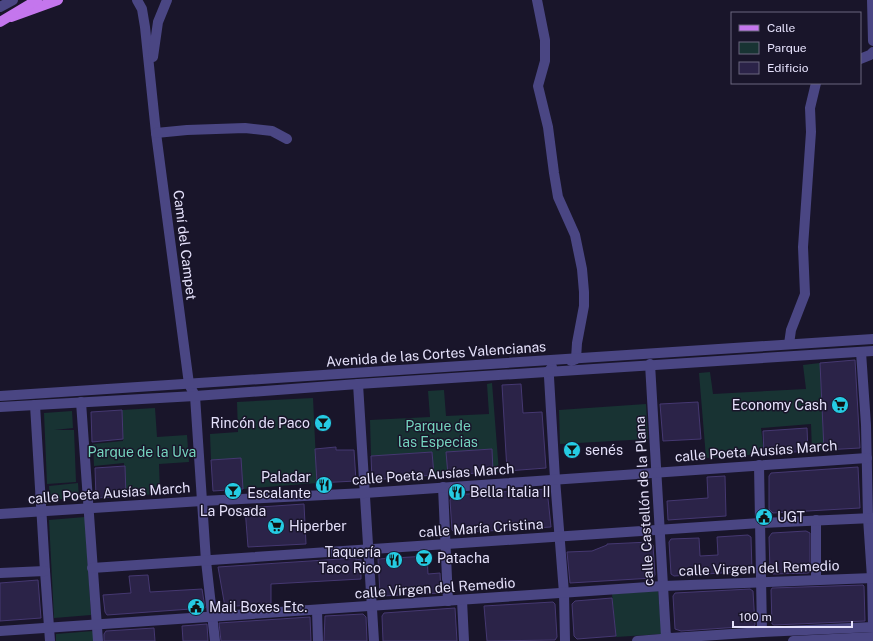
<svg xmlns="http://www.w3.org/2000/svg" width="873" height="641" font-family="'Public Sans',sans-serif">
	<rect width="100%" height="100%" fill="#19152a"/>
	<g fill="#183333">
		<polygon points="820,363 824,450 812,451 811,424 761,428 764,454 706,458 699,373 710,372 713,394 806,389 803,365"/>
		<polygon points="492,383 499,472 493,472 492,449 447,452 448,475 434,475 432,452 371,456 370,420 430,417 428,391 444,390 446,416 489,414 487,384"/>
		<polygon points="313,398 317,483 243,489 211,460 210,434 238,432 237,402"/>
		<polygon points="646,404 648,439 560,444 559,410"/>
		<polygon points="155,408 157,437 187,435 189,462 159,464 160,494 126,496 124,463 94,466 93,444 123,441 122,410"/>
		<polygon points="72,411 73,428 54,430 74,430 76,482 47,484 44,413"/>
		<polygon points="78,483 79,498 50,500 49,486"/>
		<polygon points="85,517 91,615 54,618 49,520"/>
		<polygon points="658,591 662,634 616,637 612,594"/>
		<polygon points="93,631 93,641 56,641 56,634"/>
	</g>
	<g fill="#2b2348" stroke="#453871">
		<polygon points="855,360 860,448 824,450 820,363"/>
		<polygon points="521,384 523,413 542,412 546,468 507,471 502,385"/>
		<polygon points="698,402 701,439 663,441 660,404"/>
		<polygon points="122,410 123,439 92,442 91,412"/>
		<polygon points="807,428 808,451 764,454 763,431"/>
		<polygon points="336,447 336,450 354,450 356,481 317,483 315,449"/>
		<polygon points="492,449 493,472 448,475 446,452"/>
		<polygon points="432,452 434,475 372,480 371,456"/>
		<polygon points="241,458 243,489 213,491 211,460"/>
		<polygon points="125,466 126,496 96,498 95,468"/>
		<polygon points="858,467 860,508 773,513 769,509 769,476 771,473"/>
		<polygon points="725,476 726,516 668,520 667,501 708,498 707,477"/>
		<polygon points="547,489 551,527 456,533 452,530 450,500 453,495"/>
		<polygon points="304,504 306,544 248,547 245,508"/>
		<polygon points="806,531 810,533 810,572 808,573 773,574 770,571 769,537 772,533"/>
		<polygon points="748,535 751,537 752,571 674,576 671,574 669,542 671,539 699,538 700,556 718,555 717,537"/>
		<polygon points="650,542 653,545 655,575 653,578 570,583 567,552 592,551 607,545 607,544"/>
		<polygon points="427,556 428,574 440,573 441,593 382,596 380,594 378,559"/>
		<polygon points="356,558 356,560 361,559 361,579 271,584 271,603 225,607 218,567"/>
		<polygon points="148,575 150,592 202,589 205,608 107,615 105,612 103,595 131,593 129,576"/>
		<polygon points="38,580 41,618 0,621 0,583"/>
		<polygon points="863,585 864,586 865,621 774,625 772,624 771,590 772,588"/>
		<polygon points="750,589 753,591 755,625 754,626 681,631 675,629 673,596 675,593"/>
		<polygon points="612,598 616,636 577,639 574,636 572,604 575,601"/>
		<polygon points="553,602 555,604 557,637 555,640 487,641 484,606"/>
		<polygon points="455,608 457,641 383,641 382,616 384,613"/>
		<polygon points="363,614 366,617 367,641 324,641 325,616"/>
		<polygon points="310,617 311,641 221,641 219,623"/>
		<polygon points="207,624 208,641 183,641 182,626"/>
		<polygon points="154,628 155,641 104,641 104,634 106,631"/>
	</g>
	<g fill="none" stroke-linecap="round" stroke-linejoin="round">
		<g stroke="#4a4683" stroke-width="10">
			<polyline points="137,0 142,9 145,27 156,133 189,384 195,396 206,561 215,641"/>
			<polyline points="537,0 545,40 545,61 538,86 548,127 554,173 558,197 575,235 582,269 584,292 584,306 577,343 576,359 571,361"/>
			<polyline points="872,0 873,41"/>
			<polyline points="0,7 13,0"/>
			<polyline points="153,57 158,22 167,0"/>
			<polyline points="860,59 870,55 873,52"/>
			<polyline points="156,133 187,130 245,128 272,131 287,139"/>
			<polyline points="789,344 791,330 805,294 803,247 811,132 810,108 816,83"/>
			<polyline points="861,352 866,425 868,518 872,578 873,627"/>
			<polyline points="650,364 666,637"/>
			<polyline points="552,367 548,372 549,377 555,479 564,593 565,641"/>
			<polyline points="358,384 374,641"/>
			<polyline points="0,396 873,339"/>
			<polyline points="81,402 98,641"/>
			<polyline points="35,405 45,571 50,641"/>
			<polyline points="0,407 195,396 358,384 873,351"/>
			<polyline points="759,465 762,632"/>
			<polyline points="443,487 448,601"/>
			<polyline points="0,514 202,501 365,493 867,458"/>
			<polyline points="816,520 816,580"/>
			<polyline points="92,568 760,523 873,518"/>
			<polyline points="0,573 45,571"/>
			<polyline points="462,600 464,641"/>
			<polyline points="317,610 318,641"/>
			<polyline points="0,631 663,586 873,578"/>
			<polyline points="637,641 661,639"/>
			<polyline points="660,641 666,637 671,638 762,632 873,627"/>
			<polyline points="793,641 873,637"/>
		</g>
		<g stroke="#c476ed" stroke-width="10">
			<polyline points="11,17 58,0"/>
			<polyline points="0,22 37,0"/>
		</g>
	</g>
	<defs>
		<g id="supermarket-disc" transform="scale(0.9)"><circle r="9.5" fill="#25cbe3" stroke="#19152a"/><path d="M-6-5.5h2.5l.6 2H6L4.5 2H-2.5L-4.4-4H-6ZM-1.5 3.2a1.3 1.3 0 1 0 .1 0ZM3 3.2a1.3 1.3 0 1 0 .1 0Z" fill="#111"/></g>
		<g id="bar-disc" transform="scale(0.9)"><circle r="9.5" fill="#25cbe3" stroke="#19152a"/><path d="M-6-5H6L.8 .8V4.5H3.5V6h-7V4.5H-.8V.8Z" fill="#111"/></g>
		<g id="restaurant-disc" transform="scale(0.9)"><circle r="9.5" fill="#25cbe3" stroke="#19152a"/><path d="M-5-6h1v4h1v-4h1v4h1v-4h1v5L-1.5 .5V6h-2V.5L-5-1ZM5-6V6H3V1.5H1.5Q1.5-4 5-6Z" fill="#111"/></g>
		<g id="civic-disc" transform="scale(0.9)"><circle r="9.5" fill="#25cbe3" stroke="#19152a"/><path d="M-.6-6.5H3V-4.5H.6V-3L4-1V1h2V6H-6V1h2V-1L-.6-3ZM-1.2 2.5V6h2.4V2.5Z" fill="#111"/></g>
	</defs>
	<g fill-rule="evenodd">
		<use href="#supermarket-disc" x="840" y="405"/>
		<use href="#bar-disc" x="323" y="423"/>
		<use href="#bar-disc" x="572" y="450"/>
		<use href="#restaurant-disc" x="324" y="485"/>
		<use href="#bar-disc" x="233" y="491"/>
		<use href="#restaurant-disc" x="457" y="492"/>
		<use href="#civic-disc" x="764" y="517"/>
		<use href="#supermarket-disc" x="276" y="526"/>
		<use href="#bar-disc" x="424" y="558"/>
		<use href="#restaurant-disc" x="394" y="560"/>
		<use href="#civic-disc" x="196" y="607"/>
	</g>
	<g text-anchor="middle" dominant-baseline="central" stroke-width="3" stroke-linejoin="round" paint-order="stroke">
		<g font-size="14" fill="#e5e1fb" stroke="#19152a">
			<text transform="translate(185 245) rotate(83)">Camí del Campet</text>
			<text transform="translate(436 354) rotate(-4)">Avenida de las Cortes Valencianas</text>
			<text transform="translate(756 451) rotate(-4)">calle Poeta Ausías March</text>
			<text transform="translate(433 474) rotate(-4)">calle Poeta Ausías March</text>
			<text transform="translate(109 493) rotate(-4)">calle Poeta Ausías March</text>
			<text transform="translate(644 501) rotate(-93)">calle Castellón de la Plana</text>
			<text transform="translate(481 528) rotate(-4)">calle María Cristina</text>
			<text transform="translate(759 568) rotate(-2)">calle Virgen del Remedio</text>
			<text transform="translate(435 588) rotate(-4)">calle Virgen del Remedio</text>
		</g>
		<g font-size="14" fill="#e5e1fb" stroke="#19152a" text-anchor="start">
			<text x="827" y="405" text-anchor="end">Economy Cash</text>
			<text x="310" y="423" text-anchor="end">Rincón de Paco</text>
			<text x="585" y="450">senés</text>
			<text x="311" y="477" text-anchor="end">Paladar<tspan x="311" dy="16">Escalante</tspan></text>
			<text x="470" y="492">Bella Italia II</text>
			<text x="233" y="511" text-anchor="middle">La Posada</text>
			<text x="777" y="517">UGT</text>
			<text x="289" y="526">Hiperber</text>
			<text x="381" y="552" text-anchor="end">Taquería<tspan x="381" dy="16">Taco Rico</tspan></text>
			<text x="437" y="558">Patacha</text>
			<text x="209" y="607">Mail Boxes Etc.</text>
		</g>
		<g font-size="14" fill="#75d4be" stroke="#19152a">
			<text x="438" y="426">Parque de<tspan x="438" dy="16">las Especias</tspan></text>
			<text x="142" y="452">Parque de la Uva</text>
		</g>
	</g>
	<rect x="731" y="12" width="130" height="72" fill="#19152a" stroke="#6b677e"/>
	<rect x="739" y="25" width="20" height="6" fill="#c476ed" stroke="#6b677e"/>
	<text x="767" y="32" font-size="12" fill="#e5e1fb">Calle</text>
	<rect x="739" y="42" width="20" height="12" fill="#183333" stroke="#6b677e"/>
	<text x="767" y="52" font-size="12" fill="#e5e1fb">Parque</text>
	<rect x="739" y="62" width="20" height="12" fill="#2b2348" stroke="#6b677e"/>
	<text x="767" y="72" font-size="12" fill="#e5e1fb">Edificio</text>
	<path d="M733 621v6h119v-6" fill="none" stroke="#e5e1fb" stroke-width="2"/>
	<text x="739" y="621" font-size="12" fill="#e5e1fb" stroke="#19152a" stroke-width="3" paint-order="stroke">100 m</text>
</svg>
